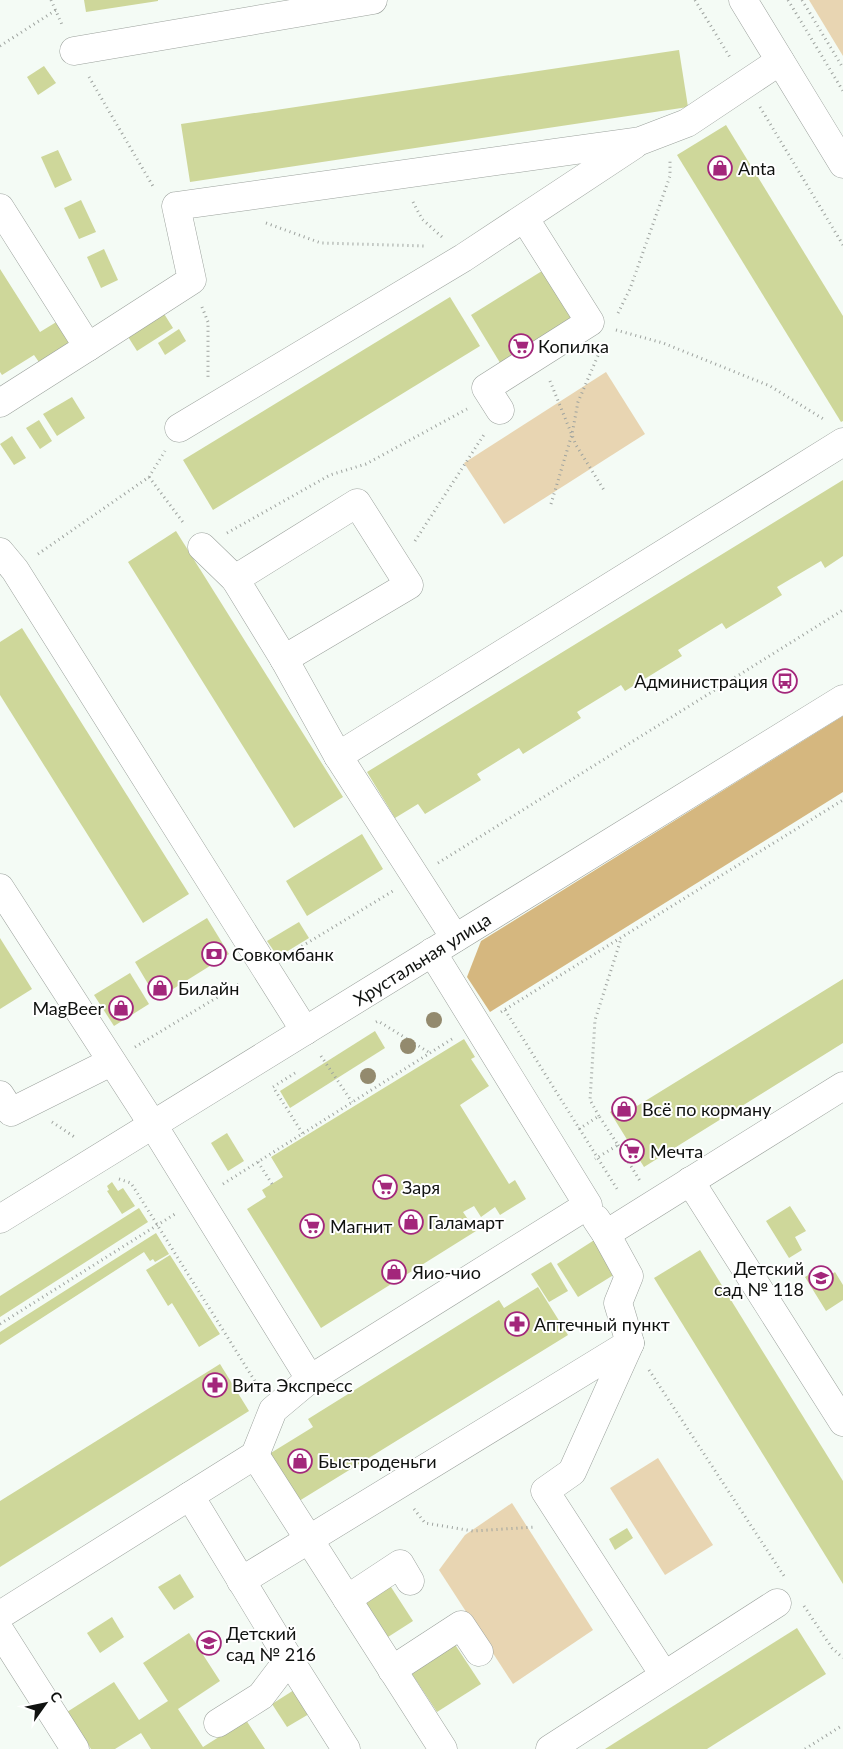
<svg xmlns="http://www.w3.org/2000/svg" width="843" height="1749" font-family="Lato,sans-serif">
	<rect width="100%" height="100%" fill="#f4fbf5"/>
	<g fill="#e8d5b2">
		<polygon points="809,0 843,0 843,56"/>
		<polygon points="606,372 645,434 504,524 464,463"/>
		<polygon points="658,1458 713,1545 665,1575 610,1488"/>
		<polygon points="512,1503 593,1630 513,1684 439,1570 465,1535"/>
	</g>
	<polygon fill="#d5b77f" points="843,716 843,792 490,1012 467,977 481,941"/>
	<g fill="#ced79a">
		<polygon points="84,0 158,0 158,1 86,12"/>
		<polygon points="679,50 688,107 190,182 181,124"/>
		<polygon points="44,66 56,83 38,95 27,77"/>
		<polygon points="726,125 843,316 843,421 841,422 677,155"/>
		<polygon points="58,150 72,180 55,188 41,157"/>
		<polygon points="81,200 96,232 79,239 64,208"/>
		<polygon points="104,249 118,280 101,288 87,257"/>
		<polygon points="0,269 40,332 58,321 73,345 41,365 34,355 2,375 0,372"/>
		<polygon points="542,271 574,322 502,366 471,315"/>
		<polygon points="450,297 480,346 213,510 183,460"/>
		<polygon points="161,309 173,328 137,351 125,332"/>
		<polygon points="179,329 186,341 165,355 158,343"/>
		<polygon points="72,397 85,418 57,436 43,414"/>
		<polygon points="39,420 52,441 40,449 26,428"/>
		<polygon points="12,436 26,458 14,465 0,444"/>
		<polygon points="843,480 843,556 825,568 821,561 777,587 782,595 726,629 722,623 678,650 682,656 625,691 621,685 577,712 581,718 523,754 519,748 477,774 481,780 425,814 418,804 395,818 367,772"/>
		<polygon points="176,531 343,797 294,828 128,562"/>
		<polygon points="22,628 189,894 143,923 0,695 0,642"/>
		<polygon points="362,834 383,869 307,916 286,881"/>
		<polygon points="207,918 229,954 157,999 135,962"/>
		<polygon points="299,922 309,938 278,957 267,941"/>
		<polygon points="0,938 32,989 0,1009"/>
		<polygon points="130,973 149,1004 114,1026 94,995"/>
		<polygon points="843,979 843,1043 644,1167 610,1112 632,1098 637,1106"/>
		<polygon points="375,1031 385,1048 290,1108 280,1091"/>
		<polygon points="464,1039 475,1057 471,1059 489,1086 460,1105 509,1184 515,1180 526,1199 500,1215 495,1207 481,1217 474,1206 463,1212 476,1231 321,1328 247,1209 266,1197 262,1190 283,1177 271,1157"/>
		<polygon points="227,1133 244,1161 228,1171 211,1143"/>
		<polygon points="112,1182 118,1191 123,1188 135,1206 122,1214 107,1191 109,1190 107,1186"/>
		<polygon points="790,1206 806,1231 795,1237 802,1250 789,1258 766,1221"/>
		<polygon points="139,1208 148,1222 0,1317 0,1296"/>
		<polygon points="156,1233 169,1254 155,1262 153,1259 150,1261 144,1252 0,1345 0,1332"/>
		<polygon points="599,1237 620,1271 578,1297 557,1264"/>
		<polygon points="700,1250 843,1481 843,1584 654,1278"/>
		<polygon points="170,1255 220,1334 199,1347 172,1303 168,1306 146,1270"/>
		<polygon points="551,1262 568,1291 549,1302 531,1274"/>
		<polygon points="817,1270 824,1280 835,1272 843,1285 843,1300 826,1311 805,1277"/>
		<polygon points="538,1287 568,1335 291,1506 261,1459 313,1427 308,1419 499,1300 504,1308"/>
		<polygon points="220,1364 249,1411 0,1567 0,1501"/>
		<polygon points="627,1528 633,1538 615,1550 609,1539"/>
		<polygon points="180,1574 194,1597 174,1610 158,1587"/>
		<polygon points="389,1584 413,1621 388,1637 364,1600"/>
		<polygon points="112,1617 124,1637 100,1653 87,1633"/>
		<polygon points="797,1628 826,1674 707,1749 605,1749"/>
		<polygon points="189,1633 220,1681 178,1709 203,1747 246,1720 265,1749 151,1749 141,1733 115,1749 91,1749 67,1712 114,1682 139,1720 168,1701 143,1663"/>
		<polygon points="452,1640 481,1684 437,1712 408,1668"/>
		<polygon points="294,1690 309,1714 287,1727 272,1704"/>
	</g>
	<g fill="none" stroke-linecap="round" stroke-linejoin="round">
		<g stroke="#9ca29d" stroke-width="29">
			<g id="minor">
				<polyline points="743,0 843,164"/>
				<polyline points="74,51 373,0"/>
				<polyline points="0,208 88,347 0,403"/>
				<polyline points="88,347 192,280 176,206 640,141 687,123 780,61"/>
				<polyline points="500,410 486,388 590,322 525,219"/>
				<polyline points="179,428 463,258 634,145"/>
				<polyline points="202,547 235,579 284,659 338,756 455,938"/>
				<polyline points="0,552 15,570 305,1031"/>
				<polyline points="235,579 357,503 409,585 284,659"/>
				<polyline points="338,756 843,442"/>
				<polyline points="0,888 153,1125 310,1379 588,1205 432,952"/>
				<polyline points="0,1095 11,1112 111,1062"/>
				<polyline points="690,1181 843,1422"/>
				<polyline points="596,1219 606,1234 843,1086"/>
				<polyline points="606,1234 629,1276 618,1303 630,1343 572,1472 545,1491 664,1675"/>
				<polyline points="255,1455 443,1749"/>
				<polyline points="190,1496 289,1659 346,1749"/>
				<polyline points="241,1581 630,1343"/>
				<polyline points="347,1599 400,1564 410,1581"/>
				<polyline points="0,1615 255,1455 273,1410 310,1379"/>
				<polyline points="0,1631 75,1749"/>
				<polyline points="392,1670 461,1625 479,1652"/>
				<polyline points="218,1723 261,1696 289,1659"/>
				<polyline points="550,1749 777,1603"/>
			</g>
		</g>
		<g stroke="#9ca29d" stroke-width="29">
			<polyline id="major" points="0,1219 843,699"/>
		</g>
		<g stroke="#9ea39f" stroke-width="3" stroke-dasharray="1 4" stroke-linecap="butt">
			<polyline points="51,0 63,27"/>
			<polyline points="695,0 731,59"/>
			<polyline points="788,0 843,91"/>
			<polyline points="802,0 843,68"/>
			<polyline points="0,46 56,10"/>
			<polyline points="89,77 154,188"/>
			<polyline points="760,107 843,245"/>
			<polyline points="413,202 422,219 442,237"/>
			<polyline points="266,223 321,243 426,246"/>
			<polyline points="202,307 208,322 208,377"/>
			<polyline points="618,313 630,289 670,176 670,159"/>
			<polyline points="616,330 663,343 770,386 825,420"/>
			<polyline points="550,381 576,445 604,490"/>
			<polyline points="149,477 185,525"/>
			<polyline points="551,504 572,434 578,402 600,351"/>
			<polyline points="227,533 330,475 366,464 467,409"/>
			<polyline points="415,541 485,433"/>
			<polyline points="38,554 149,477 165,451"/>
			<polyline points="438,863 843,610"/>
			<polyline points="289,954 393,891"/>
			<polyline points="505,1010 619,1192"/>
			<polyline points="501,1012 843,800"/>
			<polyline points="376,1022 378,1021 430,1053"/>
			<polyline points="135,1047 241,983"/>
			<polyline points="321,1056 352,1102"/>
			<polyline points="295,1073 273,1087 303,1134"/>
			<polyline points="599,1116 590,1100 595,1020 621,939"/>
			<polyline points="52,1122 76,1138"/>
			<polyline points="579,1129 599,1116 618,1145 595,1159"/>
			<polyline points="618,1145 640,1181"/>
			<polyline points="258,1162 272,1184"/>
			<polyline points="119,1179 131,1183 258,1386"/>
			<polyline points="223,1184 452,1039"/>
			<polyline points="0,1324 175,1214"/>
			<polyline points="649,1370 784,1576"/>
			<polyline points="414,1509 425,1523 473,1531 535,1527"/>
			<polyline points="804,1606 832,1648 843,1658"/>
			<polyline points="805,1749 843,1725"/>
		</g>
		<use href="#minor" stroke="#fff" stroke-width="28"/>
		<use href="#major" stroke="#fff" stroke-width="28"/>
	</g>
	<g fill="#938a6e">
		<circle cx="434" cy="1020" r="8"/>
		<circle cx="408" cy="1046" r="8"/>
		<circle cx="368" cy="1076" r="8"/>
	</g>
	<defs>
		<g id="shop-ring" transform="scale(1.25)"><circle r="9.5" fill="#fff" stroke="#a3277b" stroke-width="1.5"/><path d="M-5-2.5h2.3a2.7 3.5 0 0 1 5.4 0H5L5.5 6h-11ZM-1.5-2.5h3a1.5 2.3 0 0 0-3 0Z" fill="#a3277b"/></g>
		<g id="supermarket-ring" transform="scale(1.25)"><circle r="9.5" fill="#fff" stroke="#a3277b" stroke-width="1.5"/><path d="M-6-5.5h2.5l.6 2H6L4.5 2H-2.5L-4.4-4H-6ZM-1.5 3.2a1.3 1.3 0 1 0 .1 0ZM3 3.2a1.3 1.3 0 1 0 .1 0Z" fill="#a3277b"/></g>
		<g id="bus-ring" transform="scale(1.25)"><circle r="9.5" fill="#fff" stroke="#a3277b" stroke-width="1.5"/><path d="M-5-6H5V4H4V6H2V4H-2V6H-4V4H-5ZM-3.5-4V0h7V-4ZM-3.5 1.2v1.5H-2V1.2ZM2 1.2v1.5H3.5V1.2Z" fill="#a3277b"/></g>
		<g id="bank-ring" transform="scale(1.25)"><circle r="9.5" fill="#fff" stroke="#a3277b" stroke-width="1.5"/><path d="M-6-4H6V4H-6ZM0-2.3a2.3 2.3 0 1 0 0 4.6a2.3 2.3 0 1 0 0-4.6Z" fill="#a3277b"/></g>
		<g id="school-ring" transform="scale(1.25)"><circle r="9.5" fill="#fff" stroke="#a3277b" stroke-width="1.5"/><path d="M0-5L7-2L0 1L-7-2ZM-4 1L0 2.5L4 1V4Q0 6-4 4Z" fill="#a3277b"/></g>
		<g id="pharmacy-ring" transform="scale(1.25)"><circle r="9.5" fill="#fff" stroke="#a3277b" stroke-width="1.5"/><path d="M-2-6h4v4h4v4h-4v4h-4v-4h-4v-4h4Z" fill="#a3277b"/></g>
	</defs>
	<g fill-rule="evenodd">
		<use href="#shop-ring" x="720" y="168"/>
		<use href="#supermarket-ring" x="521" y="346"/>
		<use href="#bus-ring" x="785" y="681"/>
		<use href="#bank-ring" x="214" y="954"/>
		<use href="#shop-ring" x="160" y="988"/>
		<use href="#shop-ring" x="121" y="1008"/>
		<use href="#shop-ring" x="624" y="1109"/>
		<use href="#supermarket-ring" x="632" y="1151"/>
		<use href="#supermarket-ring" x="385" y="1187"/>
		<use href="#shop-ring" x="411" y="1222"/>
		<use href="#supermarket-ring" x="312" y="1226"/>
		<use href="#shop-ring" x="394" y="1272"/>
		<use href="#school-ring" x="821" y="1278"/>
		<use href="#pharmacy-ring" x="517" y="1324"/>
		<use href="#pharmacy-ring" x="215" y="1385"/>
		<use href="#shop-ring" x="300" y="1461"/>
		<use href="#school-ring" x="209" y="1643"/>
	</g>
	<g text-anchor="middle" dominant-baseline="central" stroke-width="4" stroke-linejoin="round" paint-order="stroke">
		<g font-size="18" fill="#101210" stroke="#fff" text-anchor="start">
			<text x="738" y="168">Anta</text>
			<text x="538" y="346">Копилка</text>
			<text x="768" y="681" text-anchor="end">Администрация</text>
			<text x="232" y="954">Совкомбанк</text>
			<text x="178" y="988">Билайн</text>
			<text x="104" y="1008" text-anchor="end">MagBeer</text>
			<text x="642" y="1109">Всё по корману</text>
			<text x="650" y="1151">Мечта</text>
			<text x="402" y="1187">Заря</text>
			<text x="428" y="1222">Галамарт</text>
			<text x="330" y="1226">Магнит</text>
			<text x="804" y="1268" text-anchor="end">Детский<tspan x="804" dy="21">сад № 118</tspan></text>
			<text x="412" y="1272">Яио-чио</text>
			<text x="534" y="1324">Аптечный пункт</text>
			<text x="232" y="1385">Вита Экспресс</text>
			<text x="318" y="1461">Быстроденьги</text>
			<text x="226" y="1633">Детский<tspan x="226" dy="21">сад № 216</tspan></text>
		</g>
		<g font-size="18" fill="#101210" stroke="#fff">
			<text transform="translate(422 959) rotate(-32)">Хрустальная улица</text>
		</g>
	</g>
	<g transform="translate(45 1704) rotate(57)" stroke="#ffffff" stroke-width="4" paint-order="stroke">
	<path d="M0-4L9 19L0 12L-9 19Z" fill="#101210"/>
	<text y="-8" font-size="14" font-weight="bold" text-anchor="middle" fill="#101210">С</text>
	</g>
</svg>
